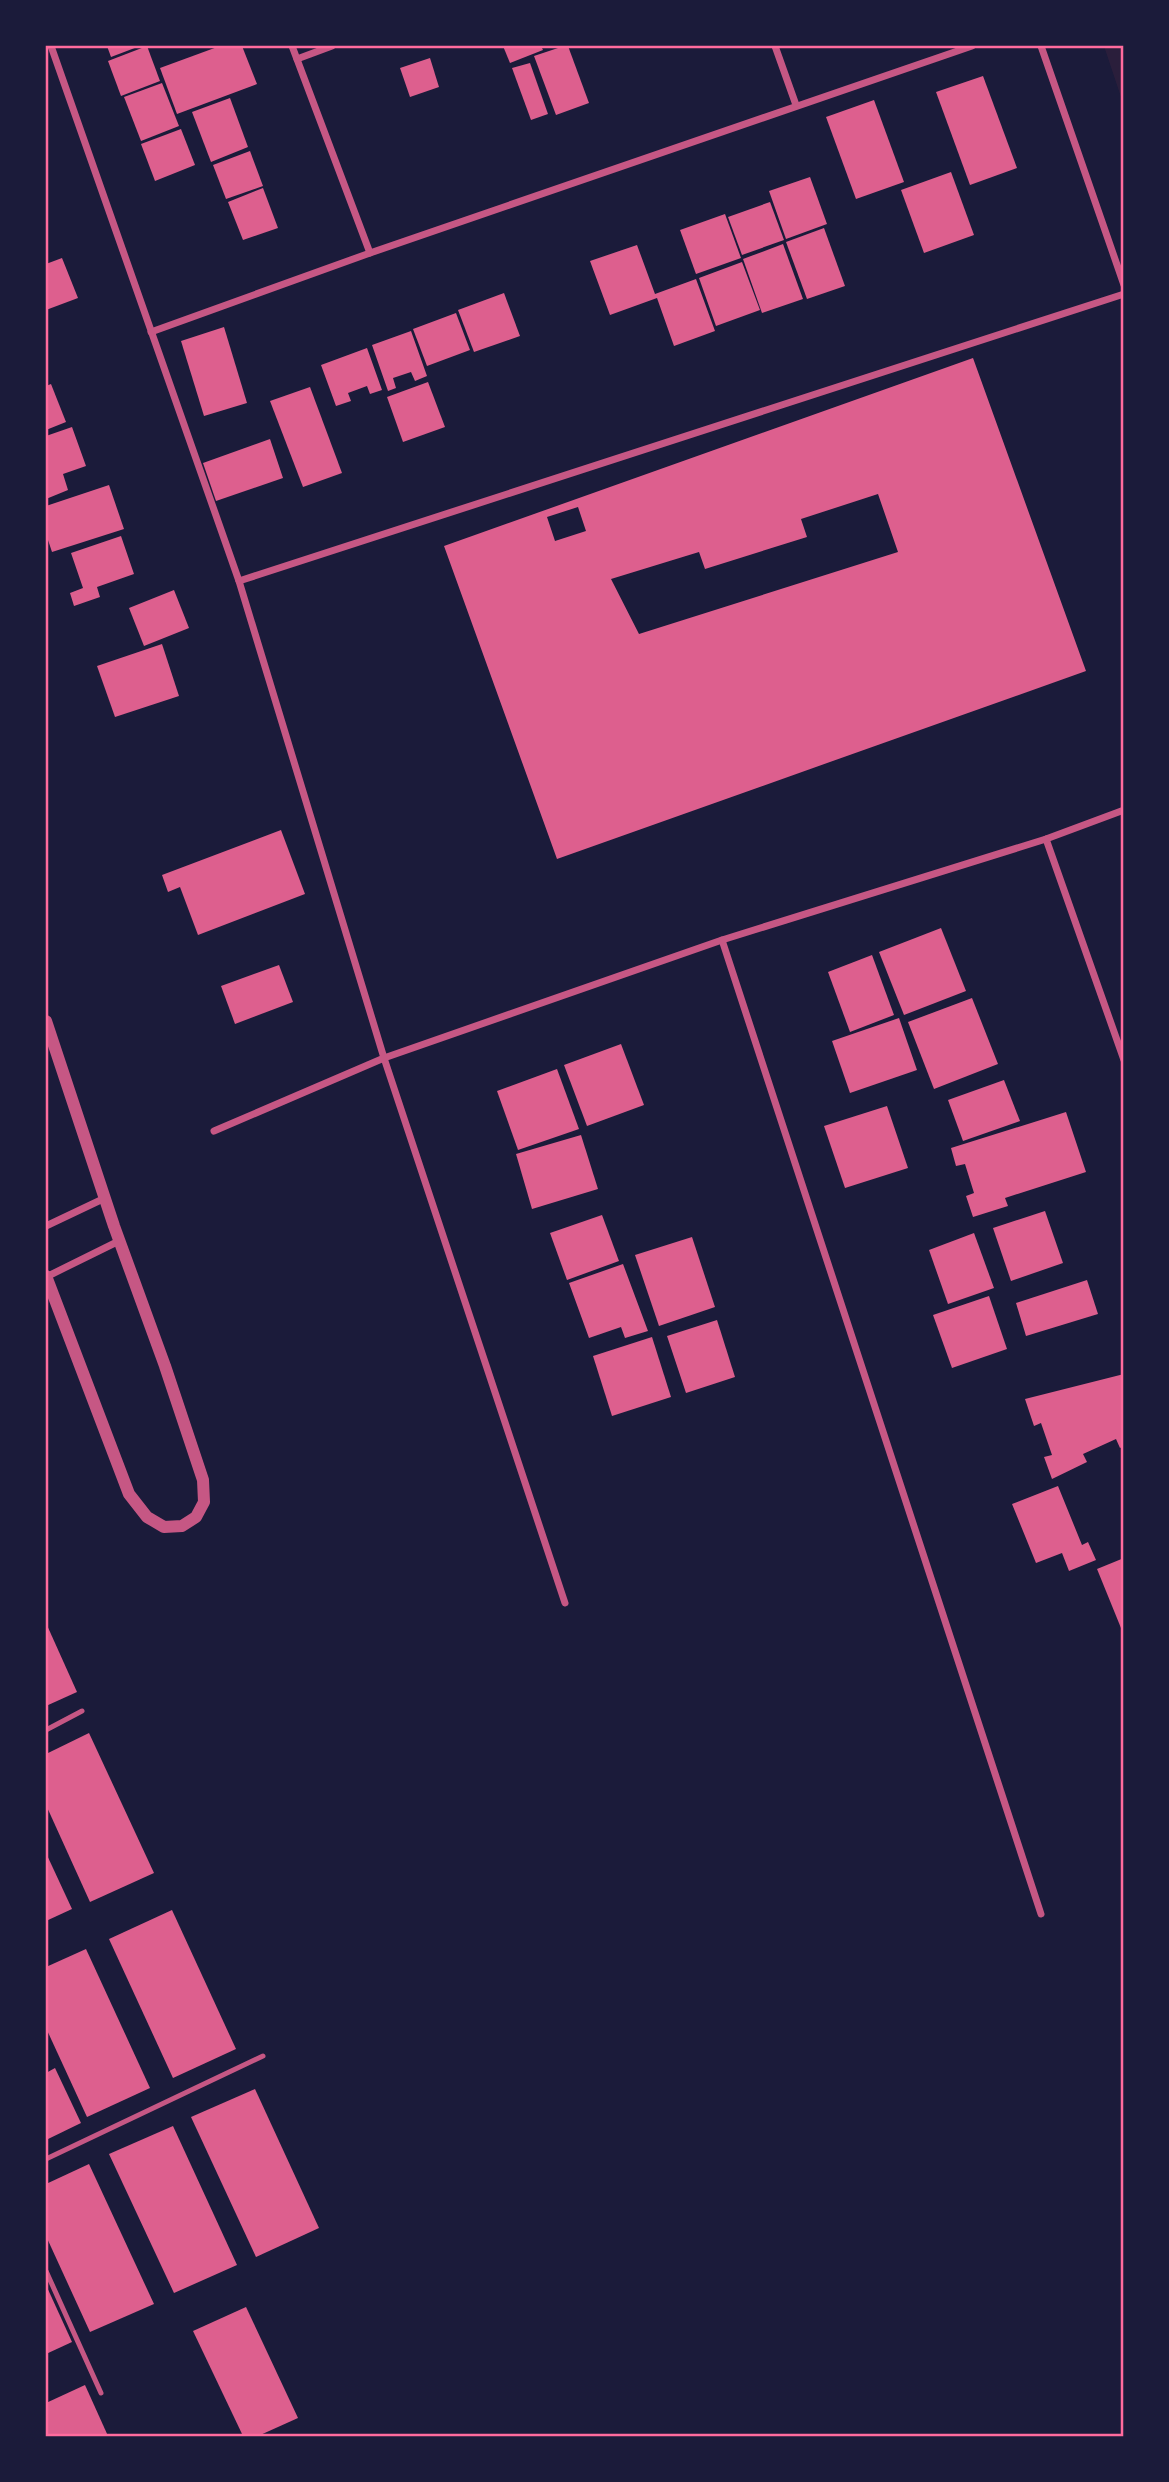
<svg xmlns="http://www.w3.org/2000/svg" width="1169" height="2482" font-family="'Open Sans',sans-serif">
	<rect width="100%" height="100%" fill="#1b1b3a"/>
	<polygon fill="#2a1e3b" points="1104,46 1123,46 1123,103"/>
	<g fill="#dd5f8e" fill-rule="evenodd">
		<polygon points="107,46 140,46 111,57"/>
		<polygon points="147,46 160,81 121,96 108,61"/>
		<polygon points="220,46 242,46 257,84 177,114 160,68"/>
		<polygon points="503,46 541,46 543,50 510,63"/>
		<polygon points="564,46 568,46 589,103 556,115 534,56"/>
		<polygon points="430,58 439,87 410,97 400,68"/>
		<polygon points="530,63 548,114 531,120 512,68"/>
		<polygon points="983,76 1017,168 970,185 936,92"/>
		<polygon points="162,83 179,126 141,141 124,97"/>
		<polygon points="230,98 248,147 211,162 192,112"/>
		<polygon points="874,100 904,182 856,199 826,117"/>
		<polygon points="181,129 195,165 155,181 141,144"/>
		<polygon points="250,151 263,186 226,199 213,165"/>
		<polygon points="951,172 974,235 924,253 901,190"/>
		<polygon points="810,177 827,224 786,239 769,191"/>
		<polygon points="263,188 278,228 243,240 228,202"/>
		<polygon points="770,202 784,240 742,255 728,217"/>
		<polygon points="725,214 741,258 696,274 680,230"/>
		<polygon points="824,228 845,286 807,299 786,242"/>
		<polygon points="783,244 803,299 762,313 743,259"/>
		<polygon points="637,245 655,294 696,279 715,331 674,346 657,298 610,315 590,261"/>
		<polygon points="62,258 78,298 46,310 46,264"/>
		<polygon points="742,262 760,310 716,326 699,278"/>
		<polygon points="504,293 520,336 474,352 458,310"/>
		<polygon points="456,313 470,350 427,366 413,329"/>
		<polygon points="224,327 247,403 204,416 181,341"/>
		<polygon points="411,331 427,376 415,381 411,372 393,378 396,388 388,391 372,345"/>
		<polygon points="367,348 382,390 370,394 367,386 348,393 351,401 336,406 321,365"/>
		<path d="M 973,358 L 1086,671 L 557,859 L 444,546 ZM 878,494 L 898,552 L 639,634 L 611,579 L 699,552 L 705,569 L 807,537 L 801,519 ZM 578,507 L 586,531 L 555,541 L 547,517 Z"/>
		<polygon points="428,382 445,427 403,442 387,397"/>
		<polygon points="51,384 66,422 46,430 46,386"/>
		<polygon points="310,387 342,473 303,487 270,401"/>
		<polygon points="72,427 86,466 63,474 68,490 46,499 46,436"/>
		<polygon points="270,439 283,478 216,501 203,463"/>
		<polygon points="109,485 124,529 52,552 46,534 46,506"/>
		<polygon points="121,536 134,574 97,587 100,597 74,606 70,593 83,588 71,553"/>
		<polygon points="174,590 189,628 144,646 129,608"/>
		<polygon points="162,644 179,696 115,717 97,666"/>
		<polygon points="281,830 305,894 198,935 180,887 168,892 162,875"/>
		<polygon points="941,928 966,991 904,1015 879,952"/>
		<polygon points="872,955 894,1015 850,1032 828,972"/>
		<polygon points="279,965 293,1002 235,1024 221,986"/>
		<polygon points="972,998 998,1064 934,1089 908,1022"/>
		<polygon points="899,1018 917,1070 850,1093 832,1041"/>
		<polygon points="621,1044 644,1105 587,1126 564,1065"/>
		<polygon points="557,1069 579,1129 518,1150 497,1091"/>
		<polygon points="1004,1080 1020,1121 963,1141 948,1100"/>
		<polygon points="887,1106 908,1168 845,1188 824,1126"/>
		<polygon points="1066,1112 1086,1172 1005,1198 1008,1206 973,1217 966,1196 974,1193 965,1164 956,1166 951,1148"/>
		<polygon points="581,1135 598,1189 532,1209 516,1154"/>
		<polygon points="1045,1211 1063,1263 1011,1281 993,1228"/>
		<polygon points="602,1215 619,1261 567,1280 550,1233"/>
		<polygon points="974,1233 994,1288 948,1304 929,1250"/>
		<polygon points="692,1237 715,1307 659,1326 635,1255"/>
		<polygon points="623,1264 648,1331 625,1338 621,1327 589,1338 569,1283"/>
		<polygon points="1087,1280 1098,1314 1026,1336 1016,1303"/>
		<polygon points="989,1296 1007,1349 952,1368 933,1315"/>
		<polygon points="717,1320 735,1377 686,1393 667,1336"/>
		<polygon points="652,1337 671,1397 612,1416 593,1356"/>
		<polygon points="1124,1374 1124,1446 1120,1448 1116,1439 1083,1454 1087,1462 1052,1479 1044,1457 1052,1455 1041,1423 1034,1426 1025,1399"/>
		<polygon points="1058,1486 1082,1545 1088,1542 1096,1560 1069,1571 1062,1553 1036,1563 1012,1504"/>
		<polygon points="1124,1558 1124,1633 1123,1633 1097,1569"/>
		<polygon points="46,1623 77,1692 46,1706"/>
		<polygon points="89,1733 154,1873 90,1902 46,1805 46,1754"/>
		<polygon points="46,1853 72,1909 46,1921"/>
		<polygon points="172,1910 236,2049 173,2078 109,1939"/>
		<polygon points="86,1949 150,2088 87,2117 46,2028 46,1967"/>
		<polygon points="55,2068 81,2123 46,2140 46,2073"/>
		<polygon points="255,2089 319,2228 256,2257 191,2117"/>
		<polygon points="173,2126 237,2265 174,2293 109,2154"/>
		<polygon points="89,2164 154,2304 90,2332 46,2236 46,2184"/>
		<polygon points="46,2285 72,2342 46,2354"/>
		<polygon points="246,2307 298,2418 258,2436 243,2436 193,2331"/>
		<polygon points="85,2385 108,2436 46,2436 46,2403"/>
	</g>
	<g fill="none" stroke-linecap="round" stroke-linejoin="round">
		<g stroke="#c65784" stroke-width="5">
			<polyline points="46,1730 82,1711"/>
			<polyline points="46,2159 263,2056"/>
			<polyline points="46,2271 101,2393"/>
		</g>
		<g stroke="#c65784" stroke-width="7">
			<polyline points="51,46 239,581 384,1058 565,1603"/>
			<polyline points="292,46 370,253"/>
			<polyline points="775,46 796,105"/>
			<polyline points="1041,46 1124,285"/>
			<polyline points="297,59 332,46"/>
			<polyline points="151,332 370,253 972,46"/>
			<polyline points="239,581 1124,294"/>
			<polyline points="1046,839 1124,1060"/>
			<polyline points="722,940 1041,1914"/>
			<polyline points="214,1131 384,1058 722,940 1046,839 1124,810"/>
			<polyline points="46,1226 105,1198"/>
			<polyline points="46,1277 119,1241"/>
		</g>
		<polyline stroke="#c65784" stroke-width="12" points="46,1021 114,1226 165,1366 203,1480 204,1502 196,1517 182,1526 164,1527 147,1517 129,1494 46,1276"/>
	</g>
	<rect width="1169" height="2482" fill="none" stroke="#1b1b3a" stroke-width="94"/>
	<rect x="47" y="47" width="1075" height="2388" fill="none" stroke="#ff6b9d" stroke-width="2.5"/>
</svg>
